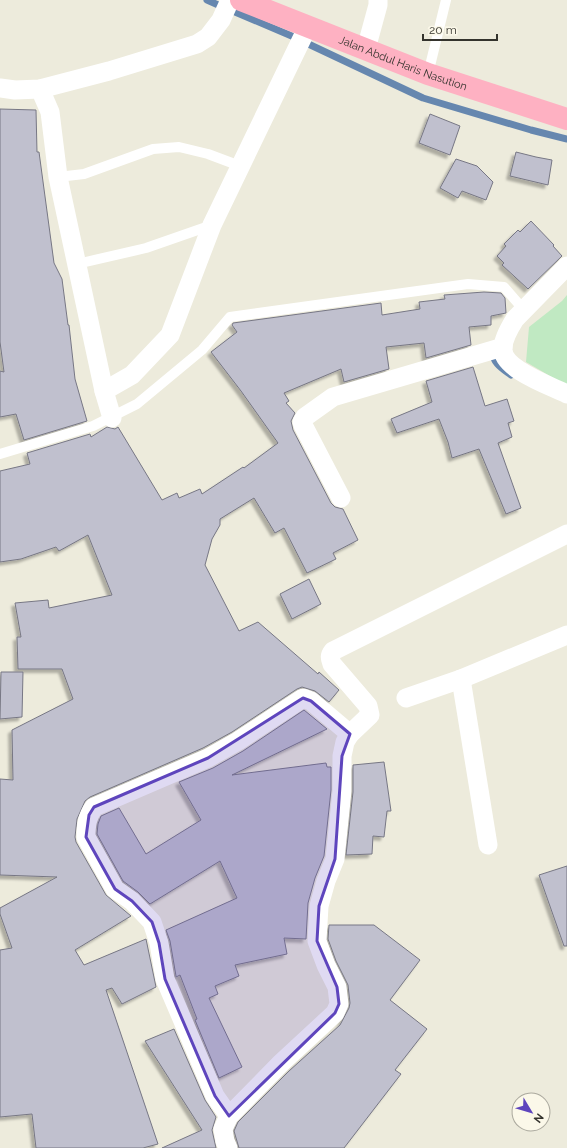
<svg xmlns="http://www.w3.org/2000/svg" width="567" height="1148" font-family="Raleway,sans-serif">
	<defs>
		<filter id="shadow"><feDropShadow dx="-3.5" dy="3.5" stdDeviation="1" flood-color="#0004"/></filter>
	</defs>
	<rect width="100%" height="100%" fill="#edebdc"/>
	<polygon fill="#c0e9c2" points="567,295 567,386 526,362 529,327 562,301"/>
	<g fill="none" stroke-linecap="round" stroke-linejoin="round">
		<g stroke="#6687af" stroke-width="7">
			<polyline points="207,0 225,8"/>
			<polyline points="228,9 301,40"/>
			<polyline points="302,41 423,98 531,130 567,139"/>
			<path d="M 493,351 C 492,363 503,369 511,375"/>
		</g>
	</g>
	<g fill="#c0c0ce" stroke="#777784" filter="url(#shadow)">
		<polygon points="0,109 36,110 37,152 39,152 54,263 62,279 68,325 69,325 75,379 87,421 24,440 16,414 0,417 0,371 4,372 0,342"/>
		<polygon points="430,114 460,126 450,155 419,143"/>
		<polygon points="516,152 536,157 552,160 548,185 510,176"/>
		<polygon points="456,159 477,166 493,182 486,200 462,191 458,198 440,188"/>
		<polygon points="531,221 554,245 553,246 562,256 528,289 502,265 504,263 497,256 506,246 504,244 518,230 520,232"/>
		<polygon points="484,292 501,293 505,298 506,313 491,316 491,325 469,327 471,345 426,358 424,343 386,347 389,369 344,382 341,369 284,393 289,401 286,403 295,413 291,421 293,430 331,503 335,507 343,509 358,540 333,553 336,559 307,573 284,528 275,533 254,498 220,519 220,525 212,539 205,565 239,631 258,622 318,674 319,672 339,690 329,702 315,691 302,687 297,689 232,732 203,748 90,797 85,801 77,819 75,837 76,842 106,895 131,916 75,950 84,965 146,939 156,987 122,1004 112,988 106,990 158,1144 143,1148 36,1148 32,1114 0,1117 0,950 12,948 0,914 0,908 57,877 0,875 0,779 13,780 12,730 73,699 62,669 18,669 17,637 21,637 15,603 48,600 49,608 112,595 88,535 59,551 56,547 21,559 0,562 0,471 30,464 27,453 90,434 91,437 107,427 115,429 118,427 162,500 177,493 179,498 200,489 202,494 243,467 244,468 278,443 241,391 211,352 237,332 232,325 233,323 381,303 382,315 420,309 419,302 445,299 444,295"/>
		<polygon points="473,367 485,406 507,399 514,421 508,423 512,437 498,443 521,508 506,514 479,449 452,458 448,442 439,419 397,433 391,419 432,402 426,381"/>
		<polygon points="309,579 321,604 292,619 280,594"/>
		<polygon points="1,672 23,672 22,717 0,719"/>
		<polygon points="304,710 327,729 232,775 326,763 327,767 331,767 331,790 324,856 315,878 308,903 306,939 284,938 287,954 235,965 239,976 215,986 218,994 209,998 242,1067 219,1078 195,1020 197,1019 180,975 176,977 176,976 170,941 166,930 237,898 220,861 150,904 138,892 123,881 97,834 98,824 101,816 119,808 146,854 201,820 179,782 213,768 243,751"/>
		<polygon points="384,762 391,811 387,811 384,837 373,836 372,854 346,855 353,792 353,765"/>
		<polygon points="567,866 567,946 564,946 539,875"/>
		<polygon points="329,925 374,925 420,960 390,1000 427,1029 395,1070 401,1074 344,1148 239,1148 234,1131 238,1122 289,1071 340,1025 349,1008 350,1003 348,985 336,961 328,939"/>
		<polygon points="174,1029 205,1100 216,1117 212,1130 216,1148 162,1148 202,1130 145,1041"/>
	</g>
	<g fill="none" stroke-linecap="round" stroke-linejoin="round">
		<g stroke="#fff" stroke-width="10">
			<polyline points="428,74 446,0"/>
			<polyline points="58,177 84,174 153,149 179,147 208,154 240,166"/>
			<polyline points="77,264 146,248 212,225"/>
			<polyline points="0,454 93,426 137,404 202,350 230,317 468,284 504,287 524,310"/>
		</g>
		<g stroke="#fff" stroke-width="19">
			<polyline points="366,49 378,5 378,0"/>
			<polyline points="0,88 15,90 40,89 109,71 197,44 208,37 221,20 230,0"/>
			<polyline points="40,89 50,112 58,177 104,391 112,418"/>
			<path d="M 567,266 L 515,319 C 510,327 503,339 503,348 C 501,369 551,386 567,394"/>
			<polyline points="104,391 132,375 170,335 212,225 308,26"/>
			<polyline points="341,498 303,425 302,422 305,417 333,397 503,347"/>
			<polyline points="461,679 488,845"/>
			<polyline points="406,698 461,679 567,635"/>
			<path d="M 229,1116 L 215,1096 L 165,979 L 159,943 L 152,922 L 132,901 L 115,889 L 86,837 C 86,825 87,817 94,807 L 208,758 L 238,741 L 303,698 L 311,701 L 350,734"/>
			<path d="M 228,1148 L 225,1141 L 223,1129 L 229,1116 L 281,1063 L 335,1013 L 339,1004 L 337,987 L 326,965 L 317,941 L 319,906 L 326,881 L 335,859 L 342,791 L 342,756 L 345,742 L 350,734 L 370,715 L 368,706 L 332,664 C 330,658 329,656 333,651 L 567,534"/>
		</g>
		<path stroke="#feb1c2" stroke-width="22" id="s1" d="M 241,0 L 428,74 L 567,119"/>
	</g>
	<path fill="#5e45bd" fill-opacity="0.2" stroke="#5e45bd" stroke-width="3" stroke-linejoin="round" d="M 303,698 L 311,701 L 350,734 L 342,756 L 335,859 L 319,906 L 317,941 L 337,987 L 339,1004 L 335,1013 L 229,1116 L 215,1096 L 165,979 L 159,943 L 152,922 L 132,901 L 115,889 L 86,837 L 89,815 L 94,807 L 208,758 Z"/>
	<g text-anchor="middle" dominant-baseline="central" stroke-width="3" stroke-linejoin="round" paint-order="stroke">
		<g font-size="11" fill="#34332d" stroke="#fbf8e9">
			<text stroke="none"><textPath href="#s1" startOffset="174">Jalan Abdul Haris Nasution</textPath></text>
		</g>
	</g>
	<g transform="translate(531 1112) rotate(128)"><circle r="19" fill="#fbf8e9" stroke="#aba99e"/>
	<path d="M0-3L7 15L0 10L-7 15Z" fill="#5e45bd"/>
	<text y="-6" font-size="11" font-weight="bold" text-anchor="middle" fill="#34332d">N</text>
	</g>
	<path d="M423 34v6h74v-6" fill="none" stroke="#34332d" stroke-width="2"/>
	<text x="429" y="34" font-size="12" fill="#34332d" stroke="#fbf8e9" stroke-width="3" paint-order="stroke">20 m</text>
</svg>
